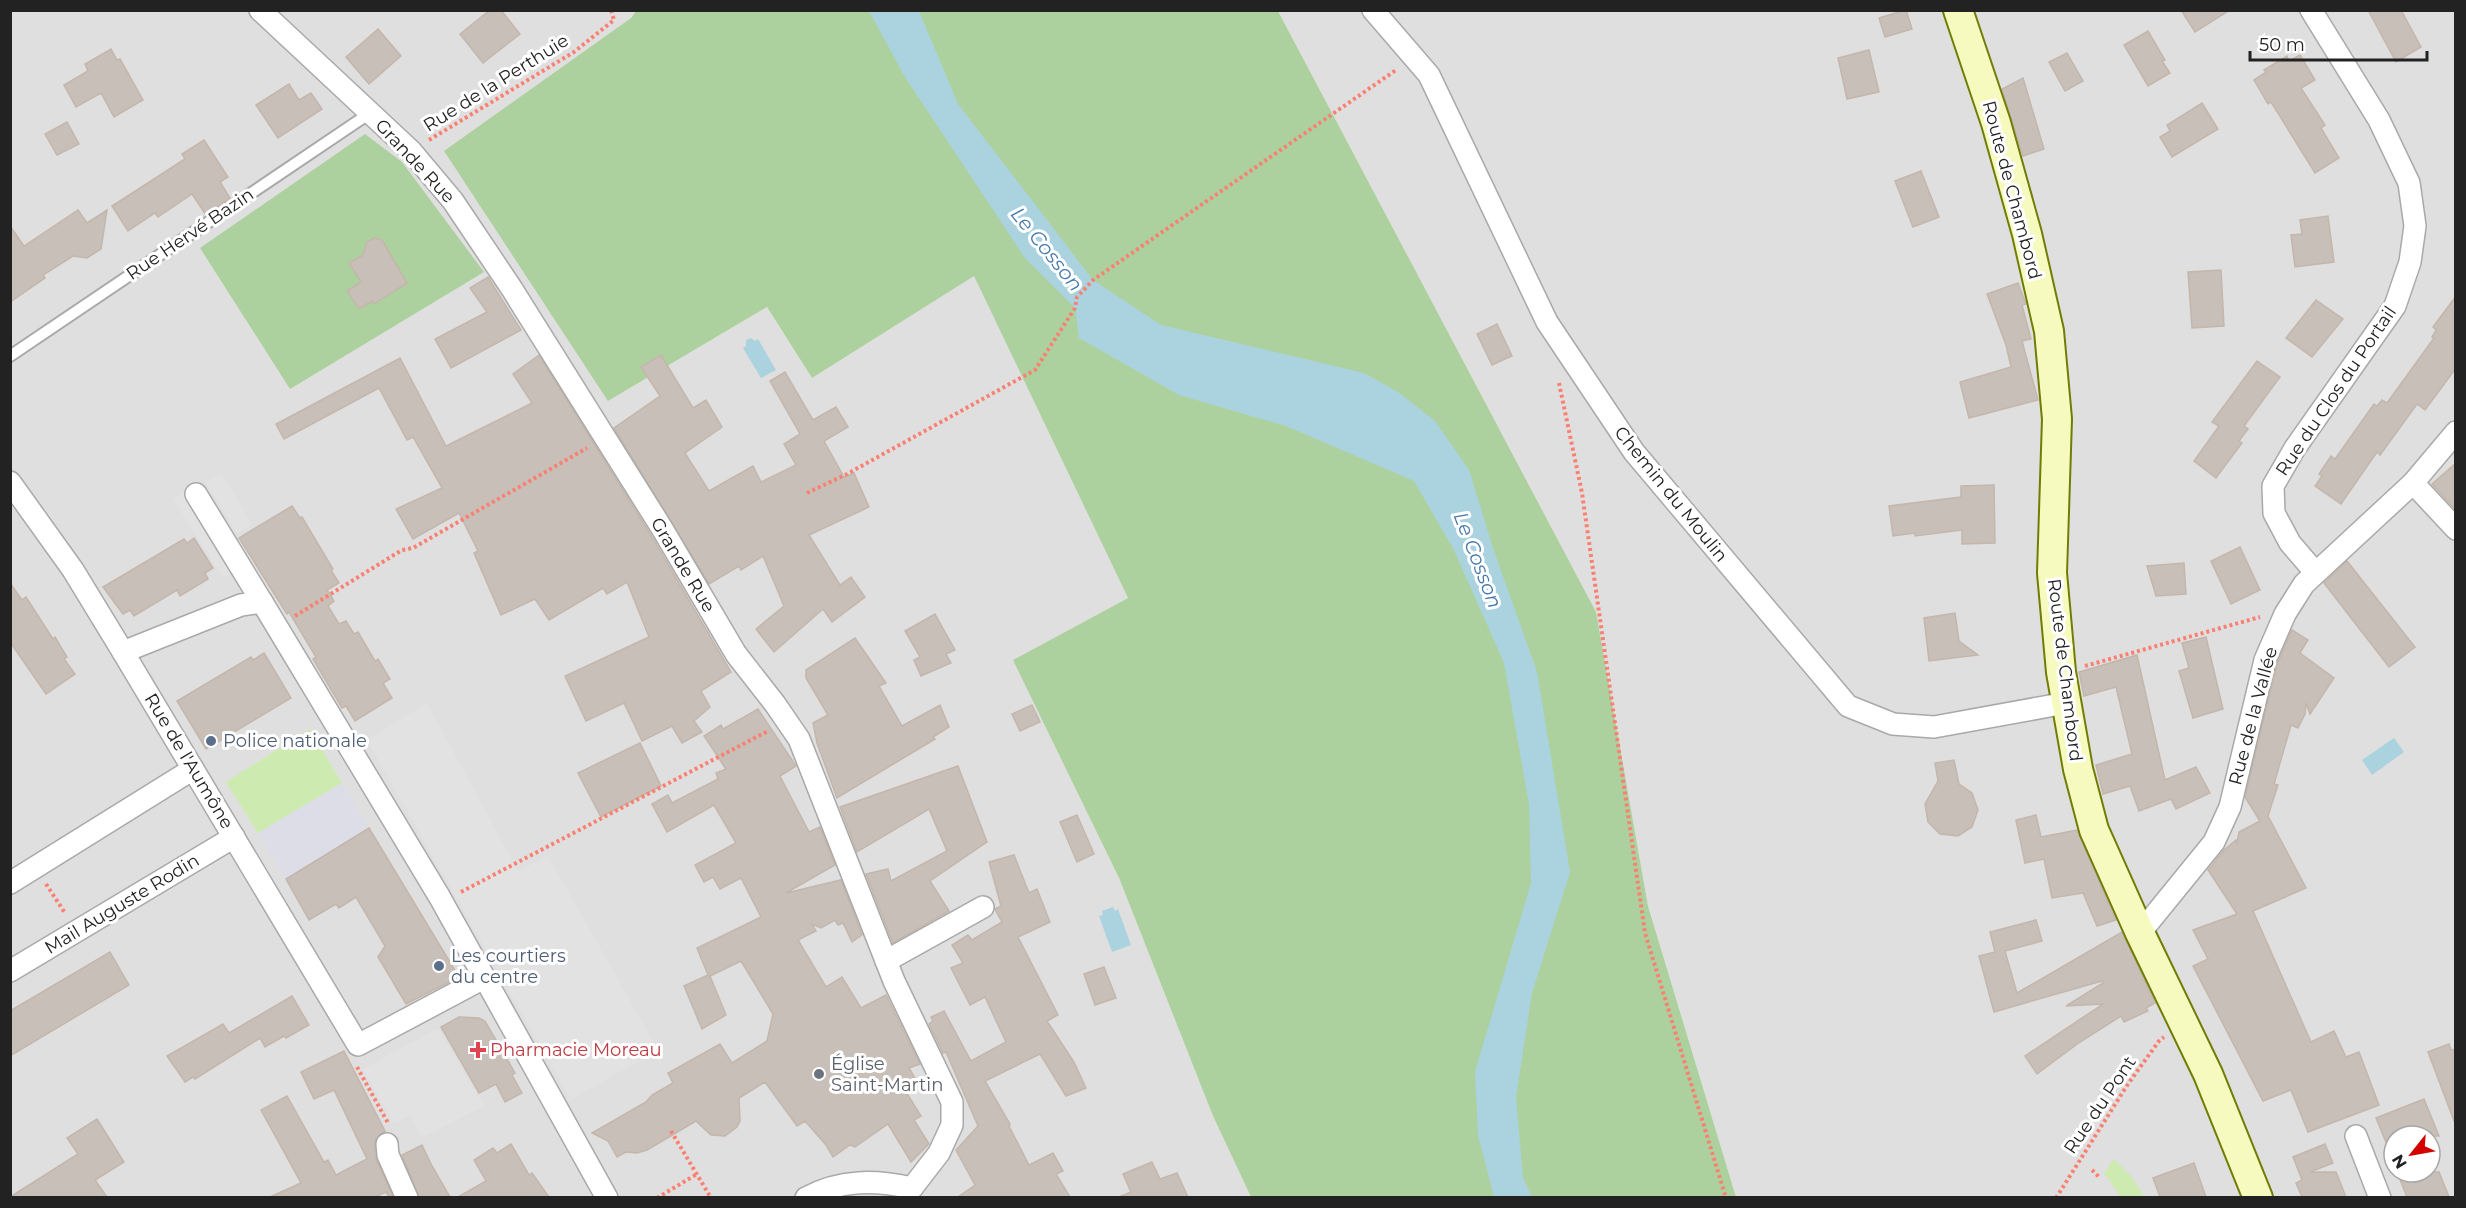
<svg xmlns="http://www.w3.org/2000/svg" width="2466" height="1208" font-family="Montserrat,sans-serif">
	<rect width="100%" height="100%" fill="#f2efe9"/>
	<g fill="#e0dfdf" fill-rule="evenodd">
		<polygon points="10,11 636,11 631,17 608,401 767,307 812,378 974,275 1128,598 1014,660 1119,878 1213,1116 1251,1197 11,1197"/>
		<path d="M 1278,11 L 2455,11 L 2455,1197 L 1736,1197 L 1648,906 L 1595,612 ZM 2394,1136 L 2430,1136 L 2430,1172 L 2394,1172 Z"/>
	</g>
	<g fill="#cdebb0">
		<polygon points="310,729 342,783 258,833 226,782"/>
		<polygon points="2114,1159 2131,1176 2145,1197 2121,1197 2104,1173"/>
	</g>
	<g fill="#add19e">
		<polygon points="636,11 1278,11 1596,612 1648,906 1736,1197 1251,1197 1213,1116 1119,878 1013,660 1128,598 974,276 812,378 767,307 608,401 444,151 631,18"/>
		<polygon points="365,134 402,162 484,272 290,389 200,248"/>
	</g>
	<g fill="#e2e2e2">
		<polygon points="222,474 252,524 237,533 205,482"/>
		<polygon points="190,490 239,568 223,578 173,499"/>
		<polygon points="427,703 518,871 548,856 658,1050 571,1100 367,740"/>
		<polygon points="438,1028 484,1106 422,1138 410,1115 394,1123 363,1069"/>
	</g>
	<polygon fill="#dddde8" points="342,783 369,828 286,879 258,833"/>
	<g fill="#aad3df">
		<polygon points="869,11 919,11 958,104 1093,280 1161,325 1364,373 1398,392 1435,421 1469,470 1493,548 1537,672 1570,872 1532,993 1516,1097 1523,1178 1532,1197 1494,1197 1478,1135 1475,1072 1531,883 1529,804 1504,663 1454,550 1414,481 1286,426 1179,395 1079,338 1075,308 1025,258 905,77"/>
		<polygon points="751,338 755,341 758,339 776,370 761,378 743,348 746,346 746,340"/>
		<polygon points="2394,738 2404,752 2372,775 2362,760"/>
		<polygon points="1113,907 1115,911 1118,909 1131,945 1112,952 1099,916 1103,915 1102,911"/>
	</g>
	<g fill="#c7bfb8" stroke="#c4b6ab" stroke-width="1.5">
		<polygon points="490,10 501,10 520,34 483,63 460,34"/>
		<polygon points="1906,10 1912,29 1885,37 1879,18"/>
		<polygon points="2181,10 2230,10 2195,32"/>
		<polygon points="2368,10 2401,10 2421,47 2396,62"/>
		<polygon points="378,29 401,56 369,84 346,57"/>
		<polygon points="2148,31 2165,60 2162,61 2170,73 2148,86 2124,45"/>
		<polygon points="111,49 117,60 120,59 143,100 114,117 101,93 76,107 64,85 88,71 85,64"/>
		<polygon points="1869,50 1879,92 1847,99 1838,58"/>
		<polygon points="2067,53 2083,81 2065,91 2049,62"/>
		<polygon points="2300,55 2315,80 2301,88 2325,125 2321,128 2339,158 2315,173 2271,102 2268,104 2254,80 2266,72 2264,70 2287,56 2289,61"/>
		<polygon points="2023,78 2044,149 2023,156 2002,89"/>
		<polygon points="289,84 299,100 311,93 322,109 278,138 256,105"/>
		<polygon points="2202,103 2218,129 2172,157 2160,137 2170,131 2167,125"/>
		<polygon points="67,122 79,144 57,155 45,134"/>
		<polygon points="204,140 228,177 220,182 230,198 206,215 192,194 158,217 155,213 128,231 112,206 185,159 182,154"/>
		<polygon points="1921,171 1939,217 1913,227 1895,181"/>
		<polygon points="78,210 87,223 107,210 101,249 87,258 73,256 43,275 45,278 10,302 10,226 24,246"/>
		<polygon points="2328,216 2334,262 2295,267 2291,235 2302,234 2300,220"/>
		<polygon points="374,238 382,240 407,283 374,304 372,301 359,309 347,291 361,282 349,263 363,255 367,242"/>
		<polygon points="2221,270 2224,326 2192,328 2188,272"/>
		<polygon points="488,277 521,330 451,368 435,339 487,312 470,288"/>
		<polygon points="2018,283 2026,304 2022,305 2031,339 2022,341 2038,400 1969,418 1960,382 2011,367 2006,345 1987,294"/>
		<polygon points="2456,296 2456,368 2425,410 2417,404 2380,455 2377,452 2341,504 2315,486 2322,476 2319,474 2331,456 2335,459 2374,404 2377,406 2382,400 2387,403 2434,338 2432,337 2436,330 2433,327"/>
		<polygon points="2316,300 2343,319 2312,357 2286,338"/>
		<polygon points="1497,324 1512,356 1492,365 1477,334"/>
		<polygon points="539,355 652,537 731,672 701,691 710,707 694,721 702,732 682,743 672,726 642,741 624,703 586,721 565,676 649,637 627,582 607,594 603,588 549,620 535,599 501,615 474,553 478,551 459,513 413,539 396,509 442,488 413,437 407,440 379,388 284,439 276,424 400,358 446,446 532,403 513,374"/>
		<polygon points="661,355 693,408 706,400 722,427 685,453 709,491 753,466 761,482 796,465 784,444 800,434 770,381 785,372 813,420 836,407 848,427 824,441 844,477 854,473 869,507 809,535 840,585 851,577 865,597 832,622 823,609 774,652 756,629 784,606 763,556 741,570 739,566 709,584 614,428 660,396 641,367"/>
		<polygon points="2257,361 2280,377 2244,426 2248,429 2239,441 2242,443 2216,478 2194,461 2219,426 2212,422"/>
		<polygon points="2456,463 2456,510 2432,484"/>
		<polygon points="1994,485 1995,543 1962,544 1962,530 1915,536 1915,533 1893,536 1889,506 1961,497 1961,486"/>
		<polygon points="292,506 300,518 302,517 333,569 331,570 339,583 327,590 334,601 328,606 339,624 346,621 354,634 358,632 375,661 378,659 390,679 383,683 392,698 355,721 346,706 342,708 313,659 316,657 289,612 287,614 239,538"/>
		<polygon points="194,538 213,568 205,573 208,579 180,596 177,590 134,616 130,610 123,614 103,587 184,539 187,543"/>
		<polygon points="2240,547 2260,590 2231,604 2211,561"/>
		<polygon points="2347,561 2415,647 2389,667 2324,583"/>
		<polygon points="2184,563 2186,594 2156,596 2147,566"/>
		<polygon points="10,583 22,600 26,597 53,639 55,637 67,657 64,659 75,674 46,694 10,642"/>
		<polygon points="1955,613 1959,641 1978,655 1929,661 1924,618"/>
		<polygon points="935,614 955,650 946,654 951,663 921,676 914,660 920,657 905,631"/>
		<polygon points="2292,630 2308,640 2300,653 2334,678 2310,714 2306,703 2305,714 2298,728 2291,725 2274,784 2278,785 2268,816 2306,888 2253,911 2311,1042 2334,1031 2346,1057 2359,1052 2379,1105 2308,1132 2291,1090 2263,1101 2193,966 2208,959 2193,930 2237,914 2208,870 2224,850 2236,840 2237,843 2239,832 2260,821 2245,797 2277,664"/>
		<polygon points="2206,637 2223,709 2193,718 2179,671 2189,668 2182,643"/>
		<polygon points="855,638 886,683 879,686 902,726 940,705 949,727 933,737 935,739 837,798 817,743 813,723 828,715 806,678 806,670"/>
		<polygon points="264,653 291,698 206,749 177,701 251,657 253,660"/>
		<polygon points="2137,655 2165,780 2196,767 2210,793 2176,809 2171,799 2139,811 2130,786 2103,794 2096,765 2132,754 2116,687 2084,696 2079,672"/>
		<polygon points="1032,705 1040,722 1020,731 1012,714"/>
		<polygon points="758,709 796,766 780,776 809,832 820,827 835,865 786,893 841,880 862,935 852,942 843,923 838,925 835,920 821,928 812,924 816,931 798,940 826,987 842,977 861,1008 886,995 920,1064 909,1068 919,1085 906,1092 921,1116 914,1120 929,1144 911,1162 888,1124 855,1147 850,1145 833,1157 826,1145 805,1121 797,1126 765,1082 739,1098 740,1121 737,1127 725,1136 711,1135 696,1121 647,1150 637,1153 626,1152 617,1157 608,1141 592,1133 646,1102 652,1095 673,1083 668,1073 720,1044 732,1063 767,1041 773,1014 741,961 710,976 726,1015 702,1029 684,986 708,975 697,948 761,917 741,878 720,889 713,877 704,882 695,865 736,843 714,805 667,832 652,804 668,795 672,803 718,779 716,773 726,769 704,736 721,725 723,729"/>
		<polygon points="640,743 661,786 601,817 578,773"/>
		<polygon points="1954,760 1959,784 1972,793 1978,810 1972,827 1958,836 1940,834 1928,822 1925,804 1938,781 1935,763"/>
		<polygon points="958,766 987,842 930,881 949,911 893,943 866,874 888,869 891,881 947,851 929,809 857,852 840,807"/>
		<polygon points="1077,815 1094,854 1077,862 1060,822"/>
		<polygon points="2036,815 2041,837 2077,830 2116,920 2097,926 2083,893 2052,898 2044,859 2025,863 2016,820"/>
		<polygon points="369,828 459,977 406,1004 378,957 385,946 356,897 339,908 336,904 309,920 286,879"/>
		<polygon points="1014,855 1029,893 1037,889 1050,922 1018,937 1058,1015 1047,1021 1074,1062 1086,1088 1066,1096 1040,1054 985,1081 1010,1124 1009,1126 1029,1165 1053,1153 1063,1171 1056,1174 1070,1197 958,1197 975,1185 956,1150 978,1126 946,1052 943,1053 929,1024 933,1021 931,1017 944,1011 971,1061 1006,1042 985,997 970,1005 951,968 963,963 952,945 968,935 972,940 1002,922 995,909 1001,906 989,862"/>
		<polygon points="2036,920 2042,941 2005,951 2017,993 2122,932 2155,1003 2146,1008 2148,1011 2124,1022 2121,1016 2080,1042 2037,1074 2025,1056 2103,1004 2066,1006 2103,983 2102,981 1994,1012 1979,956 1995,952 1990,932"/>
		<polygon points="110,952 129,985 10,1056 10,1011"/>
		<polygon points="1104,967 1116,998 1095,1005 1084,974"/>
		<polygon points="292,996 309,1025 286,1038 284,1036 265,1047 260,1038 195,1079 193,1077 185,1082 167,1056 223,1024 229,1033"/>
		<polygon points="459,1017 479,1018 485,1021 515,1073 512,1075 522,1093 505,1102 496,1084 479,1093 441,1027"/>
		<polygon points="2449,1044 2451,1050 2456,1049 2456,1120 2454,1121 2428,1052"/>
		<polygon points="344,1051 385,1131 375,1139 375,1156 393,1197 389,1197 386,1192 375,1197 270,1197 301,1183 261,1110 287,1096 324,1162 328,1160 336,1175 367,1159 334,1090 314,1099 301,1072"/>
		<polygon points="2424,1099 2439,1136 2394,1136 2394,1139 2386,1142 2376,1118"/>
		<polygon points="97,1119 124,1162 95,1180 107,1197 10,1197 78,1154 67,1138"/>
		<polygon points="511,1144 529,1175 532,1173 549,1197 458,1197 486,1181 474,1160 493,1148 497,1153"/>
		<polygon points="2325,1144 2333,1163 2310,1172 2336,1172 2346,1197 2302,1197 2296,1183 2302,1180 2293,1157"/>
		<polygon points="422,1145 431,1164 450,1197 419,1197 402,1155"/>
		<polygon points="1152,1162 1160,1179 1177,1173 1188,1197 1119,1197 1131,1192 1123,1174"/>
		<polygon points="2194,1163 2206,1197 2160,1197 2153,1178"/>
		<polygon points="2397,1172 2439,1172 2449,1197 2407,1197"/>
	</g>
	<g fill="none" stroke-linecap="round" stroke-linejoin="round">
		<g stroke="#a9a9a9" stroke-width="14">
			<polyline id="service" points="10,356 370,113"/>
		</g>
		<g stroke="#a9a9a9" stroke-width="24">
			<g id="minor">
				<polyline points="260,10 411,151 453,201 512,289 663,530 736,654 775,704 799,739 894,981 952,1102 952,1125 939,1153 912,1188"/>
				<polyline points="1373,10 1429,75 1547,322 1634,452 1848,706 1893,724 1934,727 2066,703"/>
				<polyline points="2311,10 2379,120 2409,183 2415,226 2410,262 2395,306 2295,448 2273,486 2274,513 2290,543 2315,572"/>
				<polyline points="10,482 73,570 123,652 358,1045 484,978"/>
				<polyline points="2413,483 2456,529"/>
				<polyline points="196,494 262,602"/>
				<polyline points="123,652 241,605 262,602 439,896 607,1198"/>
				<polyline points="10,883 193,769"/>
				<polyline points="2140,933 2214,842 2230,807 2265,660 2285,614 2304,584 2413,483 2456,432"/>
				<polyline points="886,961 983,907"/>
				<polyline points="10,971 234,837"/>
				<polyline points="2356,1136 2380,1198"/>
				<polyline points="387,1144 388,1155 407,1198"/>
				<path d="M 806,1198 C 840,1179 876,1180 912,1188"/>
			</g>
		</g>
		<g stroke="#707d05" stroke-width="32">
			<polyline id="secondary" points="1958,10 1996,123 2027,234 2049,331 2057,419 2052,573 2061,672 2078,769 2094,830 2140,933 2208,1074 2258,1198"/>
		</g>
		<g stroke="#fa8072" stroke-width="4" stroke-dasharray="3 3" stroke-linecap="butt">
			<polyline points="429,140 574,52 614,20 611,10"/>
			<polyline points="1559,383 1582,493 1645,933 1726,1198"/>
			<polyline points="807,493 847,474 1035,370 1075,308 1077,297 1093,280 1396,70"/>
			<polyline points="295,616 402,550 413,548 587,448"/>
			<polyline points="2085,666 2260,617"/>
			<polyline points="46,884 65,913"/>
			<polyline points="461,892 768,731"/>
			<polyline points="357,1067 388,1123"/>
			<polyline points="671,1131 711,1198"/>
			<polyline points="2092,1170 2100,1178"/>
			<polyline points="657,1198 697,1174"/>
			<polyline points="2056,1198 2128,1084 2159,1041 2164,1037"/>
		</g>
		<use href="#service" stroke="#fff" stroke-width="10"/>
		<use href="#minor" stroke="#fff" stroke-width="21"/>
		<use href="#secondary" stroke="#f7fabf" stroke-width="28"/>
	</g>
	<g fill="#5c6f8a" stroke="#fff" stroke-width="2">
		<circle cx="211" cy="741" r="6"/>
		<circle cx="439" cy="966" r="6"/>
	</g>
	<path fill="#e0444e" stroke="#fff" stroke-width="2" d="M475 1041h6v6h6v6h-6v6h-6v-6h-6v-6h6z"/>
	<circle fill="#6b7280" stroke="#fff" stroke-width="2" cx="819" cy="1074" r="6"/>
	<g text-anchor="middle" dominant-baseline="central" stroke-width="6" stroke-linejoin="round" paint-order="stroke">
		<g font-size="18" fill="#222" stroke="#fff">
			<text transform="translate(496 83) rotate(-32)">Rue de la Perthuie</text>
			<text transform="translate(415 161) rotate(47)">Grande Rue</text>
			<text transform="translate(2012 190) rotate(75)">Route de Chambord</text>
			<text transform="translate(190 234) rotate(-34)">Rue Hervé Bazin</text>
			<text transform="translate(2336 391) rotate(-56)">Rue du Clos du Portail</text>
			<text transform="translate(1671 494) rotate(51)">Chemin du Moulin</text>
			<text transform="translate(683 565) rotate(59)">Grande Rue</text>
			<text transform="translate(2065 670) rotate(83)">Route de Chambord</text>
			<text transform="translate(2253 716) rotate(-75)">Rue de la Vallée</text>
			<text transform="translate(189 761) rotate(59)">Rue de l'Aumône</text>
			<text transform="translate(122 904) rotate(-31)">Mail Auguste Rodin</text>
			<text transform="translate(2100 1105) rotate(-56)">Rue du Pont</text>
		</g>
		<g font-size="18" fill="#4e5e75" stroke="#fff" text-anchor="start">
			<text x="223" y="741">Police nationale</text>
			<text x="451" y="956">Les courtiers<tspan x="451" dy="21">du centre</tspan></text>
		</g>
		<g font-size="18" fill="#be3a42" stroke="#fff" text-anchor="start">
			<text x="490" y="1050">Pharmacie Moreau</text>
		</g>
		<g font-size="18" fill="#5b616d" stroke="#fff" text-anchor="start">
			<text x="831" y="1064">Église<tspan x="831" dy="21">Saint-Martin</tspan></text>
		</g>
		<g font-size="20" font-style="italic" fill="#4a7aab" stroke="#fff">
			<text transform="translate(1047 249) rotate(51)">Le Cosson</text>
			<text transform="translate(1478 560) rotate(69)">Le Cosson</text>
		</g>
	</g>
	<rect width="2466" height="1208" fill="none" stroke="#222222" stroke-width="24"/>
	<g transform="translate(2412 1154) rotate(239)"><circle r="28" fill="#ffffff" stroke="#a7a7a7" stroke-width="1.5"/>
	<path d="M0-4.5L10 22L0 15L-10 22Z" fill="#d40000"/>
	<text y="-9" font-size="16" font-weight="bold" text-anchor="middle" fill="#222222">N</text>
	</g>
	<path d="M2250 51v9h177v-9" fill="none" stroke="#222222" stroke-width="3"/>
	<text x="2259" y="51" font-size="18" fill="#222222" stroke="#ffffff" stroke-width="4.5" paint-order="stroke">50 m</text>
</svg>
